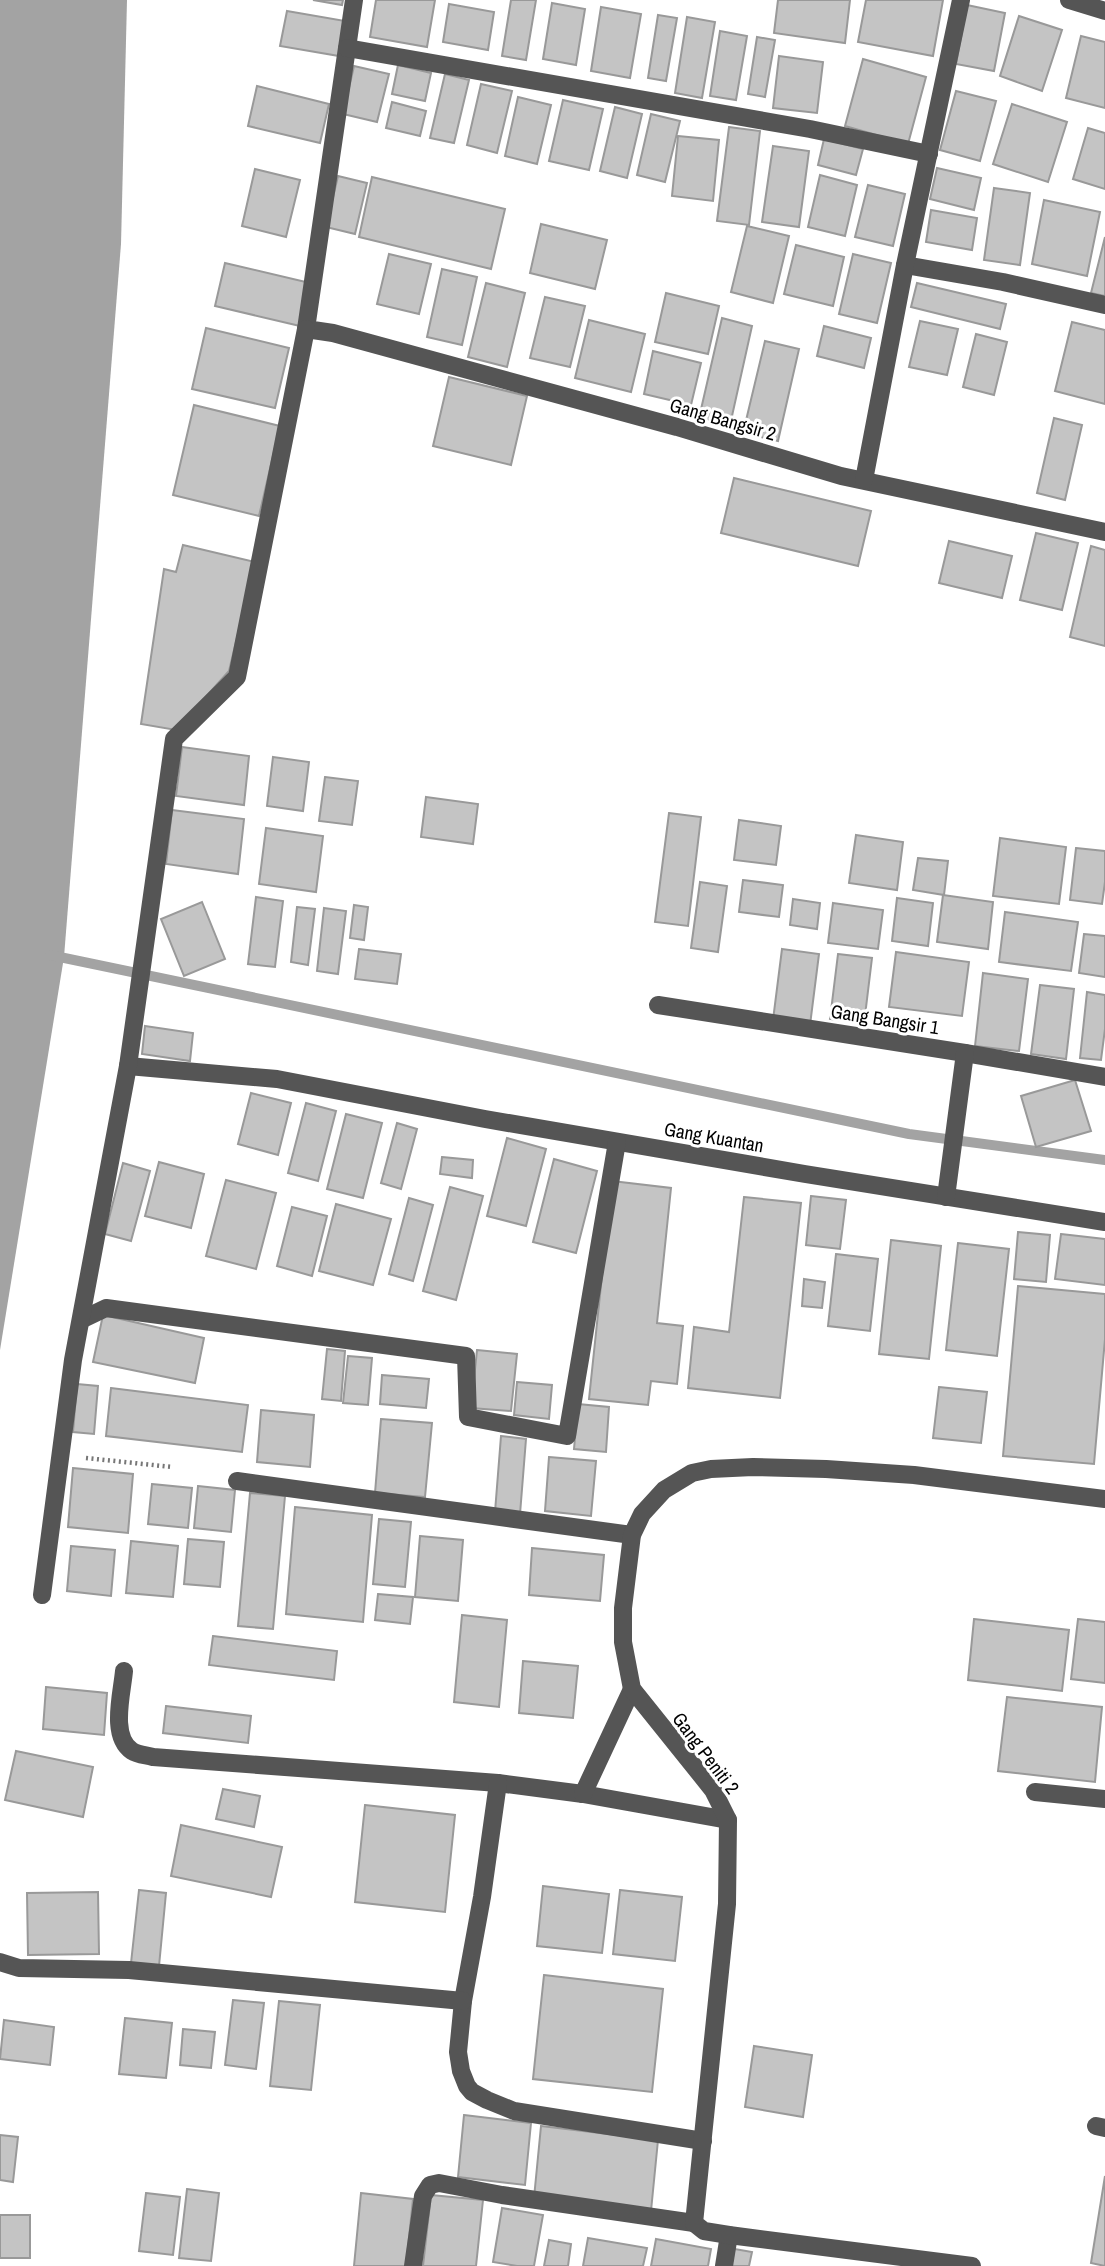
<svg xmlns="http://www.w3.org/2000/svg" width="1105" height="2266" font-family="'Archivo Narrow',sans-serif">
	<rect width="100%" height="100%" fill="#fff"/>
	<polygon fill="#a3a3a3" points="0,0 127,0 121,244 64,957 0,1350"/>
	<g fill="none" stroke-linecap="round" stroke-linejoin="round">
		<polyline stroke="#a3a3a3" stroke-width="10" points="50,955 909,1134 1105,1160"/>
	</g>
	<g fill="#c4c4c4" stroke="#999" stroke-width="2">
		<polygon points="313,0 343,0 342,5"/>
		<polygon points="376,0 435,0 427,47 370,37"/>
		<polygon points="511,0 536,0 526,60 502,56"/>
		<polygon points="778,0 850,0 845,43 774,33"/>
		<polygon points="866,0 943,0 933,56 858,42"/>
		<polygon points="552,3 585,9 576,65 543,59"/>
		<polygon points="449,4 494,12 488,50 443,42"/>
		<polygon points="967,5 1005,13 994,71 956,64"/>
		<polygon points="601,7 641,14 630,78 591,71"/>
		<polygon points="287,11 345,21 339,56 280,46"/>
		<polygon points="658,15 677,18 666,81 648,78"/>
		<polygon points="1019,16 1062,30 1042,91 1000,76"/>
		<polygon points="687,17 715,22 702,98 675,93"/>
		<polygon points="720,31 747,36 736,100 710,96"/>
		<polygon points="1081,36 1105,42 1105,108 1066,98"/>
		<polygon points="757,37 775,40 765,97 748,94"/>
		<polygon points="779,56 823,62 817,113 773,108"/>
		<polygon points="863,59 926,77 908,144 845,126"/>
		<polygon points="398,65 431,73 425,101 392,94"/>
		<polygon points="354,66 389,74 377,122 343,114"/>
		<polygon points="445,74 469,80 454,143 430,138"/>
		<polygon points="481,84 512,91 497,153 467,145"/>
		<polygon points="257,86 329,104 320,143 248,126"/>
		<polygon points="956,91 996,101 980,161 940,150"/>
		<polygon points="518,97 551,105 537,164 505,156"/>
		<polygon points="563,100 603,109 589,170 549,161"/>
		<polygon points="392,102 426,111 420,136 386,128"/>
		<polygon points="1012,104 1067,122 1048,182 993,164"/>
		<polygon points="615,107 642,114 627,178 600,171"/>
		<polygon points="651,114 680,121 665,182 637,175"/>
		<polygon points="729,127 760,131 749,225 717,221"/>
		<polygon points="1088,128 1105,133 1105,189 1073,179"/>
		<polygon points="678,136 719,140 713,201 672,196"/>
		<polygon points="824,139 863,149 856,175 818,165"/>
		<polygon points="773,146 809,151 799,227 762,222"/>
		<polygon points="937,168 981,178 974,210 930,199"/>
		<polygon points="255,169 300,180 286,237 242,226"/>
		<polygon points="820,175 857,185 845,236 808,227"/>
		<polygon points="338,176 367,183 355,234 326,227"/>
		<polygon points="372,177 505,209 491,269 359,237"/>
		<polygon points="868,185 905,194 893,246 855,237"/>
		<polygon points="994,188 1030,193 1020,265 984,260"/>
		<polygon points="1044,200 1100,212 1087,276 1032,264"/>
		<polygon points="931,210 977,218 972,250 926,242"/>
		<polygon points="541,224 607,240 595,289 530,273"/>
		<polygon points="747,226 789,236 773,303 731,292"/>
		<polygon points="1105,237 1105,296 1091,293"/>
		<polygon points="796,245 844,257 833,306 784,294"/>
		<polygon points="389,254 431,264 419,314 377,304"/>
		<polygon points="853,254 891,263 877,323 839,314"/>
		<polygon points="225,263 310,283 300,326 215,306"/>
		<polygon points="442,269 477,277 462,345 427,337"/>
		<polygon points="486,283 525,293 507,367 468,357"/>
		<polygon points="917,283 1006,304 1000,329 911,307"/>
		<polygon points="666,293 719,306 708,354 655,342"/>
		<polygon points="545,297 585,306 570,367 530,358"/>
		<polygon points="722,318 752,326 730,425 699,418"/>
		<polygon points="589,320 645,334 631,392 575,378"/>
		<polygon points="920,321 958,329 947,375 909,367"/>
		<polygon points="1072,322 1105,330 1105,404 1055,391"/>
		<polygon points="824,326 871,338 864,368 817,356"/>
		<polygon points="206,328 289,348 275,408 192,389"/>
		<polygon points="976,334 1007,342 994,395 963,387"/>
		<polygon points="765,341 799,349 778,441 743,433"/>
		<polygon points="653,351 701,363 691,405 644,394"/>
		<polygon points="449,377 527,396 511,465 433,446"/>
		<polygon points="194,405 280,426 259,516 173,495"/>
		<polygon points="1054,418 1082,425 1065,500 1037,493"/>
		<polygon points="734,478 871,511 858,566 721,533"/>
		<polygon points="1036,533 1078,543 1062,610 1020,600"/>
		<polygon points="949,541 1012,556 1002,598 939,583"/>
		<polygon points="183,545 255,562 229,671 176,730 141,724 164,569 176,572"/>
		<polygon points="1091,546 1105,550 1105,646 1070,637"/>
		<polygon points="182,747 249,756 244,805 176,796"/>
		<polygon points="273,757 309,762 303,811 267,806"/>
		<polygon points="325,777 358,781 352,825 319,821"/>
		<polygon points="426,797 478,804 473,844 421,837"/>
		<polygon points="172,810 244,819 238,874 166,864"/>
		<polygon points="669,813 701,817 688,926 655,922"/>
		<polygon points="739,820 781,826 776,865 734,860"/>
		<polygon points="266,828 323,836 316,892 259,884"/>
		<polygon points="856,835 903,842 897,890 849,883"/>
		<polygon points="1000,838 1066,847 1059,904 993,896"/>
		<polygon points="1076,848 1105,851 1105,882 1102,904 1070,900"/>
		<polygon points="918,858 948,861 944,895 913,890"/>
		<polygon points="743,880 783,885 779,917 739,912"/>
		<polygon points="700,882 727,886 718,952 691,948"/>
		<polygon points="943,895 993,902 988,949 937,942"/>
		<polygon points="256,897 283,901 275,967 248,964"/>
		<polygon points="897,898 933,903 928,946 892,941"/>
		<polygon points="793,899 820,903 817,929 790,925"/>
		<polygon points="202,902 225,959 184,976 161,919"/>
		<polygon points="833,903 883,910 878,949 828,943"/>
		<polygon points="354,905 368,907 364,940 350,938"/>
		<polygon points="297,907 315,909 308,965 291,962"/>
		<polygon points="324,908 346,911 338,974 317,971"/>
		<polygon points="1005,912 1078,922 1071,971 999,962"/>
		<polygon points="1084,934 1105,936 1105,977 1079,973"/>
		<polygon points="359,949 401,954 397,984 355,979"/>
		<polygon points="782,949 819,954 810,1025 773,1020"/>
		<polygon points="896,952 969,962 962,1016 889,1007"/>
		<polygon points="838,954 872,958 864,1024 830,1019"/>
		<polygon points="983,973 1028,979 1019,1051 975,1046"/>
		<polygon points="1040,985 1074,989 1066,1059 1031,1054"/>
		<polygon points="1087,992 1105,995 1105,1029 1101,1060 1080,1058"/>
		<polygon points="145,1026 193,1033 190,1061 142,1054"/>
		<polygon points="1075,1080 1091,1131 1036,1147 1021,1096"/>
		<polygon points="251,1093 291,1103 278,1155 238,1144"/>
		<polygon points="306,1103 336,1111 318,1181 288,1173"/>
		<polygon points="346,1114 382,1123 363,1198 327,1189"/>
		<polygon points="397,1123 417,1129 401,1189 381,1183"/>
		<polygon points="507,1138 546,1149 526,1226 487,1216"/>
		<polygon points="442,1157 473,1160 472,1178 440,1174"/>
		<polygon points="554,1159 597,1171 576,1253 533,1242"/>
		<polygon points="159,1162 204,1174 191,1228 145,1216"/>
		<polygon points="123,1163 150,1171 131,1241 105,1234"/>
		<polygon points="226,1180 276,1193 256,1269 206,1256"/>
		<polygon points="612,1181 671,1188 657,1323 683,1326 677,1384 651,1381 648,1405 589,1399"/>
		<polygon points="450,1187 483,1196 456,1300 423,1291"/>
		<polygon points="811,1196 846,1200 840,1249 806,1245"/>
		<polygon points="744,1197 801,1203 780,1398 688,1388 694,1327 729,1332"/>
		<polygon points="409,1198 433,1205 413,1281 389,1274"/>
		<polygon points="336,1204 391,1219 373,1285 319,1271"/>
		<polygon points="292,1207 327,1216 312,1276 277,1266"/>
		<polygon points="1018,1232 1050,1235 1046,1282 1014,1279"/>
		<polygon points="1061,1234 1105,1239 1105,1285 1055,1279"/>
		<polygon points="891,1240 941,1246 929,1359 879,1354"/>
		<polygon points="958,1243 1009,1249 997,1356 946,1350"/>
		<polygon points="836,1254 878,1259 870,1331 828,1326"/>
		<polygon points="804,1279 825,1282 822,1308 802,1306"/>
		<polygon points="1018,1286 1105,1294 1105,1339 1094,1464 1003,1456"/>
		<polygon points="103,1315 204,1338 195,1383 93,1362"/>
		<polygon points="327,1349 345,1351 341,1401 322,1399"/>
		<polygon points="477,1350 517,1354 511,1411 471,1408"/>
		<polygon points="348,1356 372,1358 368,1405 343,1403"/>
		<polygon points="382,1375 429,1379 426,1408 380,1404"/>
		<polygon points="517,1382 552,1385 549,1419 514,1415"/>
		<polygon points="77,1384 98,1386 94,1434 73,1432"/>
		<polygon points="939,1387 987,1392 981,1443 933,1438"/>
		<polygon points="111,1388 248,1405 242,1452 106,1436"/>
		<polygon points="578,1404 609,1407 606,1452 574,1449"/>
		<polygon points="261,1410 314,1415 310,1467 257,1462"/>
		<polygon points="381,1419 432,1423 425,1497 375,1493"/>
		<polygon points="501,1436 526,1439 520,1514 495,1512"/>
		<polygon points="549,1457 596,1461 591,1516 545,1511"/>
		<polygon points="73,1468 133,1474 128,1533 68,1527"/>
		<polygon points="152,1484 192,1488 188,1528 148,1524"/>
		<polygon points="198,1486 235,1490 231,1532 194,1528"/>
		<polygon points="250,1493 285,1496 273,1629 238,1626"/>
		<polygon points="295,1507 372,1515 363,1622 286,1614"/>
		<polygon points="379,1519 411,1522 405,1587 373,1584"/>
		<polygon points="420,1536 463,1540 458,1601 415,1597"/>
		<polygon points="188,1539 224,1542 220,1587 184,1584"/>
		<polygon points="131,1541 178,1546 173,1597 126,1593"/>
		<polygon points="71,1546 115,1550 111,1596 67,1591"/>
		<polygon points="532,1548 604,1555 600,1601 529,1595"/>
		<polygon points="378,1594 413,1597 410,1624 375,1620"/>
		<polygon points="462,1615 507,1620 499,1707 454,1702"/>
		<polygon points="974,1619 1069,1630 1062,1691 968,1680"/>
		<polygon points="1078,1619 1105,1622 1105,1683 1071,1679"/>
		<polygon points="213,1636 337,1651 334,1680 209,1665"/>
		<polygon points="523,1661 578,1666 573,1718 519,1713"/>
		<polygon points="46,1687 107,1693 104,1735 43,1729"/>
		<polygon points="1007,1697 1102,1707 1095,1782 998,1771"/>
		<polygon points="166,1706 251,1716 248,1743 163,1733"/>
		<polygon points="16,1751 93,1767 83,1817 5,1800"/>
		<polygon points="223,1789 260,1796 254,1827 216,1819"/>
		<polygon points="365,1805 455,1815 445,1912 355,1902"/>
		<polygon points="181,1825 282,1847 271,1897 171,1876"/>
		<polygon points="543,1886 609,1894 602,1953 537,1946"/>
		<polygon points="139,1890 166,1893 159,1966 131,1963"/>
		<polygon points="620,1890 682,1897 675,1961 613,1954"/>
		<polygon points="98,1892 99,1954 28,1955 27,1893"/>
		<polygon points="544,1975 663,1989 652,2092 533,2079"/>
		<polygon points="233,2000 264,2003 256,2069 225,2065"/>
		<polygon points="279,2001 320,2005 311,2090 270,2086"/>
		<polygon points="125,2018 172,2023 166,2078 119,2074"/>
		<polygon points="4,2020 54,2027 50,2065 0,2059"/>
		<polygon points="183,2029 215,2032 211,2068 180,2065"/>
		<polygon points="754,2046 812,2055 803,2117 745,2107"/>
		<polygon points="464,2115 531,2123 525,2185 458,2177"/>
		<polygon points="541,2126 658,2140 651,2211 534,2198"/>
		<polygon points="0,2135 18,2137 13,2182 0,2180"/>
		<polygon points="1105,2176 1105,2266 1091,2263"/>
		<polygon points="187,2189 219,2193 211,2261 179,2258"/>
		<polygon points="146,2193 180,2197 173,2255 139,2251"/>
		<polygon points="361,2193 413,2199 406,2266 354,2266"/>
		<polygon points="431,2195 483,2200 476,2266 423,2266"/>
		<polygon points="502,2208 543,2215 534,2266 517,2266 493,2262"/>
		<rect x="0" y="2215" width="30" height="43"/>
		<polygon points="588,2238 647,2248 643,2266 583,2266"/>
		<polygon points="656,2239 711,2249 708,2266 651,2266"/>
		<polygon points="549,2240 571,2244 568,2266 544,2266"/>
		<polygon points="729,2248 752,2252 749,2266 726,2266"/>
	</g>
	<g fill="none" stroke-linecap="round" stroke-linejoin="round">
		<polyline stroke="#777" stroke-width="4.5" stroke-dasharray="2 3.5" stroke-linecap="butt" points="86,1458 172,1467"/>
		<g stroke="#555" stroke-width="18">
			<polyline points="354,0 306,329 333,333 677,427 841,476 1105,532"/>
			<polyline points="1069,0 1105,11"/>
			<polyline points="347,48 810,129 929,154"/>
			<polyline points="905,265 1003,282 1105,305"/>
			<polyline points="864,480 905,265 961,0"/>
			<polyline points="658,1005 965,1053 1105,1077"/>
			<polyline points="128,1066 277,1079 485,1119 805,1174 1105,1222"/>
			<polyline points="946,1197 965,1053"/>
			<polyline points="81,1320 106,1308 466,1356 468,1417 567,1436 617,1142"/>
			<polyline points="237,1481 632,1535"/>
			<polyline points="42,1595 73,1360 128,1066 174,739 237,677 306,329"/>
			<path d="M 124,1671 C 122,1694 110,1736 132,1751 C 138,1755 146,1755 153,1757 L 498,1783 L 583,1794 L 728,1820"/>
			<polyline points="498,1783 482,1897 463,2001 458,2052 461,2071 467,2086 472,2092 487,2100 514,2111 703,2141"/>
			<polyline points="1035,1792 1105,1799"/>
			<polyline points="583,1794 632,1689"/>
			<polyline points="0,1962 19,1968 129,1970 463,2001"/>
			<polyline points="1096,2126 1105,2128"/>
			<polyline points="413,2266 423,2196 430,2185 439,2183 502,2195 694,2223"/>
			<polyline points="724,2266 729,2235"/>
			<polyline points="972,2266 729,2235 704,2231 694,2223 727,1904 728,1820 713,1790 632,1689 623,1642 623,1608 632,1535 642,1514 664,1490 692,1473 711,1469 753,1467 826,1469 914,1475 1105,1499"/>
		</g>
	</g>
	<g text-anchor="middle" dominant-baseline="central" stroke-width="6" stroke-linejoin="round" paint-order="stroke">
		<g font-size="19" fill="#000" stroke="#fff">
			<text transform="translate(723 419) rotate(16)">Gang Bangsir 2</text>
			<text transform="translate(885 1019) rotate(9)">Gang Bangsir 1</text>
			<text transform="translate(714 1137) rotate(10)">Gang Kuantan</text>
			<text transform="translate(706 1753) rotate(53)">Gang Peniti 2</text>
		</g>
	</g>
</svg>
